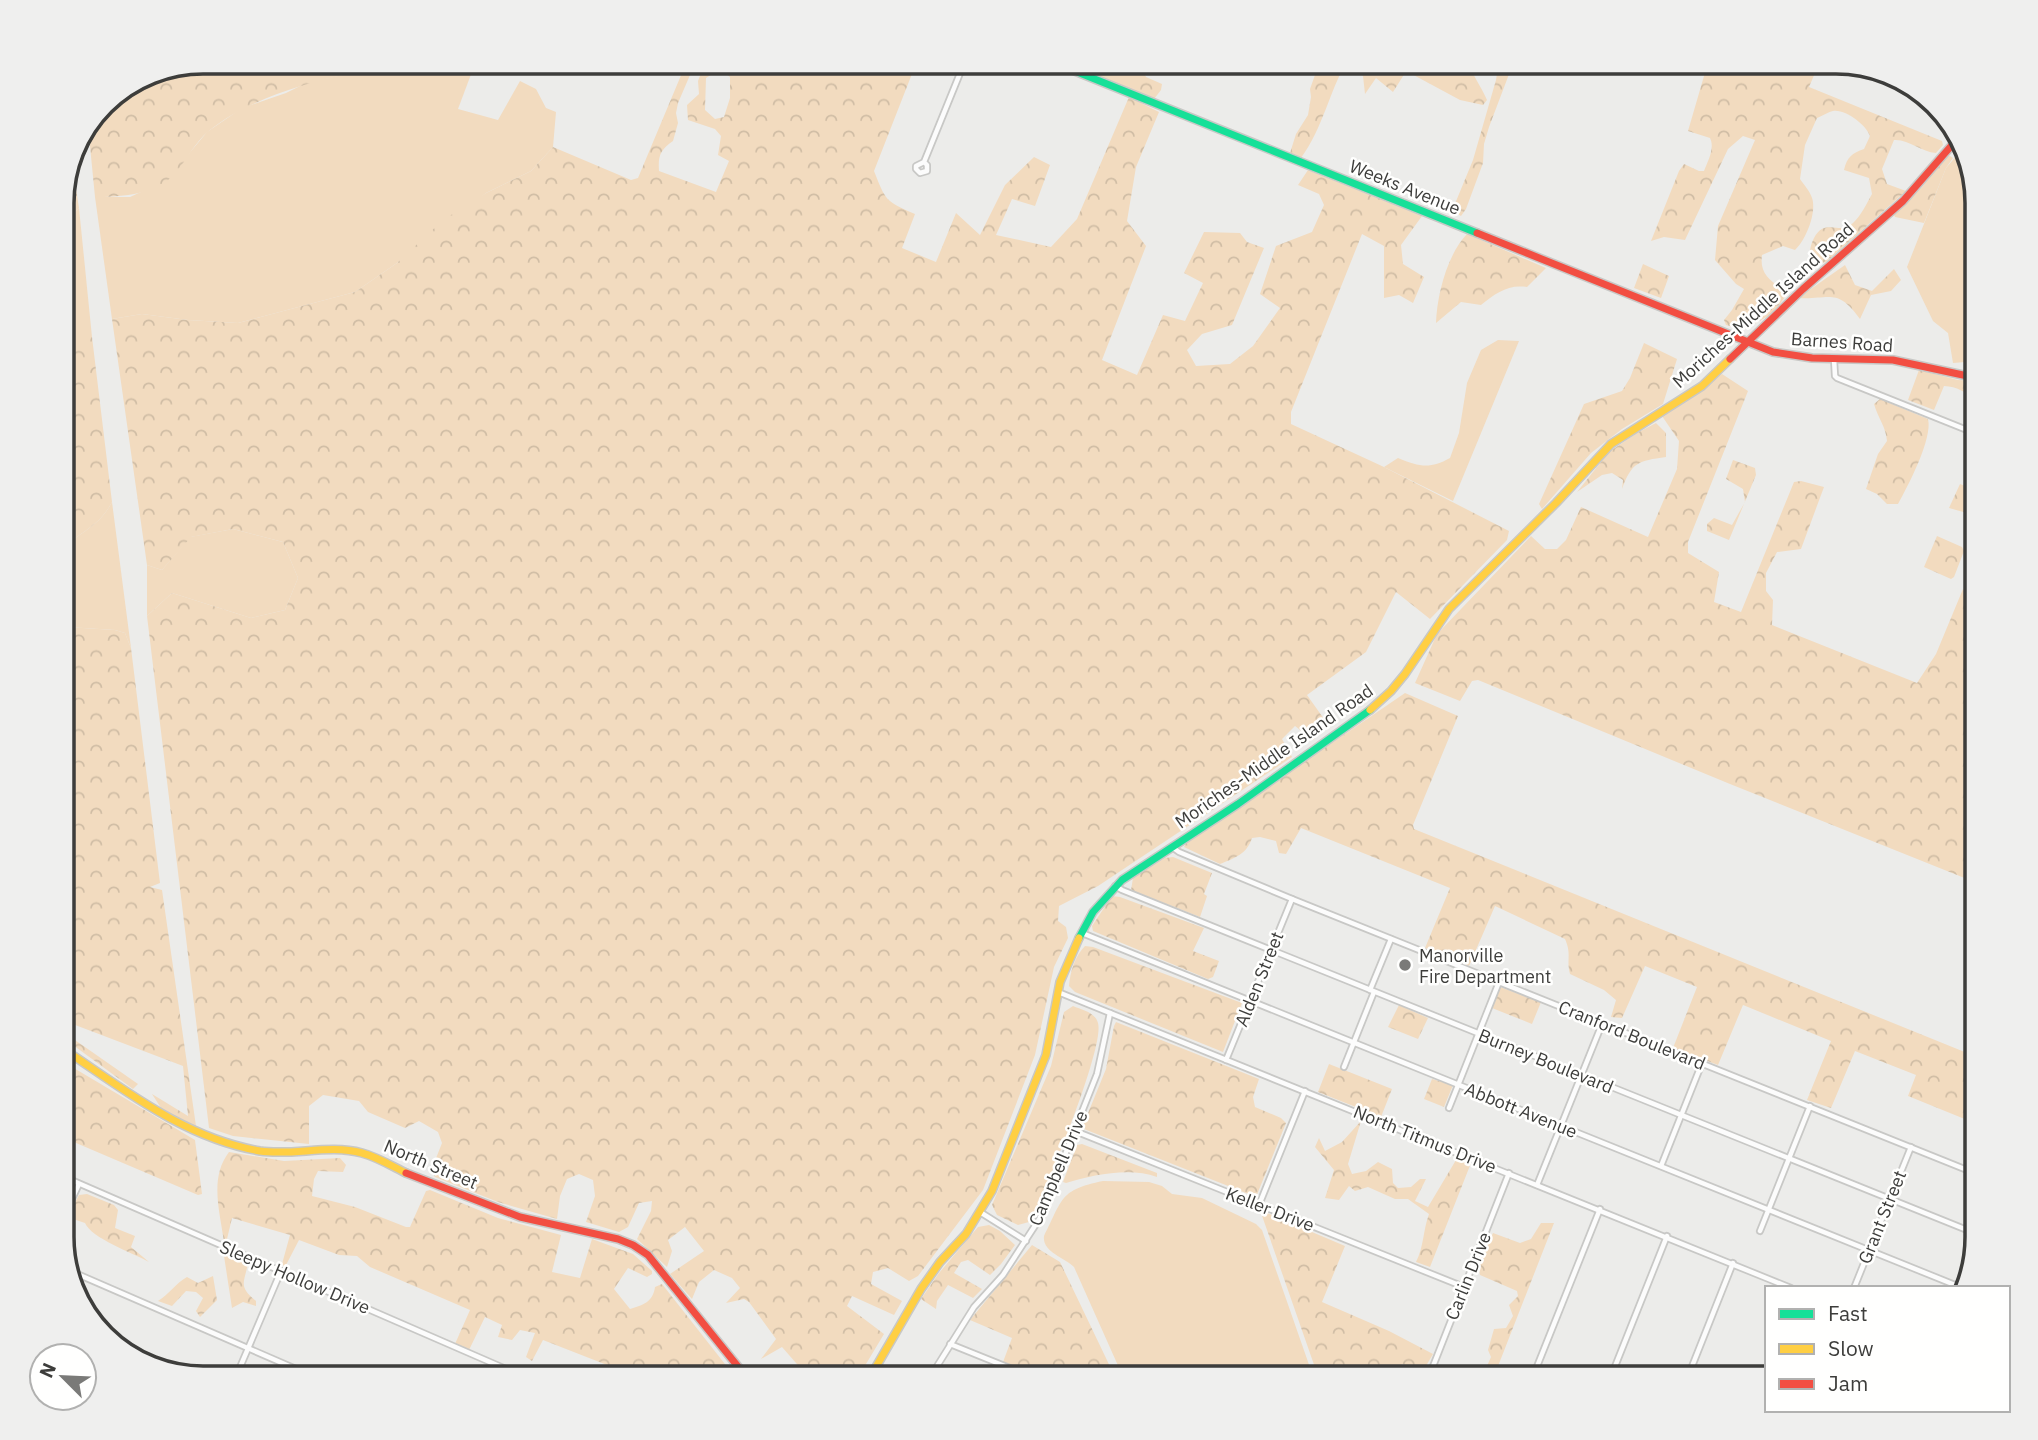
<svg xmlns="http://www.w3.org/2000/svg" width="2038" height="1440" font-family="'IBM Plex Sans',sans-serif">
	<defs>
		<pattern id="forest-crowns" width="20" height="18" patternUnits="userSpaceOnUse" patternTransform="scale(1.75)"><rect width="20" height="18" fill="#f2dbbf"/><path d="M2 6a3 3 0 1 1 6 0M12 15a3 3 0 1 1 6 0" fill="none" stroke="#d0bda5"/></pattern>
	</defs>
	<rect width="100%" height="100%" fill="#ececea"/>
	<g fill="#f2dbbf">
		<polygon points="313,61 476,61 458,109 498,120 520,81 536,89 546,108 556,112 553,147 531,171 486,193 397,263 355,292 238,323 188,320 142,314 112,319 95,197 130,197 167,180 207,132 242,108 286,93 306,83 342,75 312,67"/>
		<polygon points="1964,147 1977,202 1977,361 1953,363 1948,333 1933,321 1907,267 1946,168"/>
		<polygon points="79,208 92,337 62,337 62,217 71,216"/>
		<path d="M 1498,340 L 1519,341 L 1453,501 L 1384,467 L 1398,458 C 1420,467 1430,469 1450,458 L 1459,433 L 1467,383 L 1481,350 Z"/>
		<path d="M 112,502 L 131,648 L 125,633 L 115,630 L 67,627 L 62,623 L 62,549 C 81,531 99,527 112,502 Z"/>
		<polygon points="233,529 283,542 298,578 285,610 251,618 172,593 147,616 147,565 162,570 190,537"/>
		<path d="M 1103,1181 L 1149,1182 L 1162,1186 L 1172,1194 L 1202,1198 L 1256,1224 L 1262,1230 L 1314,1379 L 1124,1379 L 1074,1267 C 1064,1257 1042,1252 1044,1236 C 1063,1199 1059,1190 1103,1181 Z"/>
	</g>
	<g fill="url(#forest-crowns)">
		<path d="M 203,61 L 313,61 L 312,67 L 344,75 C 300,84 245,102 210,130 C 193,143 184,167 168,180 C 148,195 119,197 95,197 L 89,136 L 100,128 L 89,123 L 109,97 L 149,72 Z"/>
		<path d="M 687,61 L 696,61 L 678,103 L 676,113 L 678,123 L 673,141 C 660,150 658,156 659,171 L 716,192 L 729,161 L 718,155 L 721,136 L 715,129 L 688,120 L 687,105 L 699,94 L 698,81 L 703,68 L 714,73 L 706,78 L 705,110 L 715,119 L 724,117 L 730,98 L 730,77 L 709,61 L 917,61 L 874,171 C 886,201 885,201 915,214 L 902,248 L 936,262 L 956,213 L 980,235 L 1005,185 L 1034,157 L 1050,165 L 1035,206 L 1012,199 L 996,235 L 1051,247 L 1077,219 L 1129,97 L 1159,112 L 1136,167 L 1127,221 L 1146,246 L 1102,360 L 1137,375 L 1163,315 L 1185,321 L 1203,283 L 1184,273 L 1204,232 L 1240,233 L 1247,242 L 1264,248 L 1232,325 L 1202,334 L 1187,350 L 1196,366 L 1230,364 L 1253,346 L 1280,308 L 1260,294 L 1276,246 L 1312,232 L 1324,205 L 1319,194 L 1298,185 L 1308,170 L 1422,216 L 1401,245 L 1403,264 L 1424,277 L 1413,303 L 1399,295 L 1384,298 L 1384,246 L 1362,234 L 1291,412 L 1291,424 L 1384,467 L 1509,531 L 1507,540 L 1430,619 L 1396,592 L 1366,652 L 1307,695 L 1329,726 L 1313,740 L 1295,726 L 1282,739 L 1292,757 L 1098,886 L 1059,906 L 1058,921 L 1066,927 L 1068,938 L 1054,967 L 1035,1055 L 983,1190 L 918,1276 L 909,1281 L 888,1268 L 873,1272 L 871,1284 L 902,1301 L 894,1315 L 852,1296 L 847,1306 L 884,1334 L 857,1379 L 810,1379 L 782,1347 L 761,1359 L 776,1339 L 749,1302 L 744,1299 L 726,1303 L 740,1288 L 732,1278 L 714,1270 L 699,1282 L 692,1299 L 670,1274 L 704,1251 L 685,1227 L 668,1240 L 672,1251 L 667,1267 L 637,1239 L 651,1211 L 652,1201 L 639,1203 L 628,1227 L 619,1232 L 586,1222 L 595,1196 L 593,1180 L 579,1174 L 567,1179 L 560,1196 L 557,1219 L 498,1202 L 435,1177 L 431,1171 L 442,1143 L 438,1132 L 419,1121 L 405,1128 L 368,1112 L 359,1101 L 323,1095 L 309,1106 L 309,1144 L 233,1136 L 209,1128 L 147,616 L 172,593 L 251,618 L 285,610 L 298,578 L 283,542 L 233,529 L 191,537 L 162,570 L 147,565 L 112,319 L 142,314 L 188,320 L 238,323 L 355,292 L 397,263 L 443,220 L 486,193 L 531,171 L 553,147 L 631,180 L 638,178 Z"/>
		<polygon points="1102,61 1147,61 1143,71 1146,77 1162,84 1161,90 1154,99 1097,75"/>
		<path d="M 1320,61 L 1347,61 C 1329,92 1323,128 1301,158 L 1290,153 L 1296,134 L 1308,115 L 1311,97 L 1310,89 Z"/>
		<path d="M 1349,61 L 1468,61 C 1472,75 1481,86 1487,100 L 1483,105 L 1460,100 L 1408,72 L 1405,73 L 1393,92 L 1376,78 L 1365,94 L 1363,76 Z"/>
		<polygon points="1499,61 1514,61 1489,127 1484,144 1483,163 1466,209 1461,216 1452,211 1473,160 1496,80"/>
		<path d="M 1706,61 L 1823,61 L 1837,71 L 1835,74 L 1818,66 L 1809,87 L 1942,141 L 1943,145 L 1936,153 C 1921,152 1909,139 1894,140 L 1882,169 L 1887,184 L 1906,191 L 1826,262 L 1822,263 L 1810,255 C 1810,248 1811,244 1814,238 C 1826,217 1836,236 1853,223 C 1861,216 1867,203 1872,194 L 1869,178 L 1844,170 C 1847,157 1852,153 1864,149 L 1870,136 C 1866,125 1846,109 1833,111 C 1828,112 1822,116 1817,118 L 1805,145 L 1800,179 C 1804,185 1810,191 1812,198 C 1817,212 1806,240 1795,250 L 1783,246 L 1762,255 C 1759,276 1773,282 1788,293 L 1772,314 L 1743,330 L 1726,325 L 1724,320 L 1732,310 L 1744,289 L 1736,284 L 1715,260 L 1718,226 L 1755,140 L 1743,136 L 1728,149 L 1685,240 L 1664,237 L 1651,241 L 1679,171 L 1684,164 L 1699,171 L 1704,171 C 1708,161 1715,148 1710,138 L 1688,131 L 1704,76 Z"/>
		<polygon points="1950,156 1953,158 1946,168 1924,223 1895,217 1894,215 1923,186 1944,157"/>
		<polygon points="71,157 79,208 71,216 62,217 62,193"/>
		<path d="M 1467,234 L 1546,268 L 1527,287 C 1508,284 1496,293 1481,305 L 1461,302 L 1436,323 C 1437,295 1447,255 1467,234 Z"/>
		<polygon points="1643,264 1669,276 1661,298 1634,288"/>
		<path d="M 1845,265 L 1855,285 L 1872,291 L 1894,269 L 1901,280 L 1891,291 L 1871,295 L 1860,319 C 1837,287 1830,300 1798,298 Z"/>
		<path d="M 62,337 L 92,337 L 112,502 C 99,527 81,531 62,549 Z"/>
		<polygon points="1644,343 1677,359 1663,404 1622,429 1591,453 1542,509 1539,504 1584,404 1622,391 1630,378"/>
		<path d="M 1919,370 L 1958,380 L 1977,381 L 1977,425 L 1966,422 L 1973,401 C 1966,391 1957,387 1944,386 L 1934,410 L 1908,400 Z"/>
		<polygon points="1722,374 1748,391 1688,542 1688,553 1719,572 1714,602 1741,612 1794,482 1801,481 1824,487 1801,549 1777,552 1766,573 1766,591 1773,600 1772,625 1917,683 1936,654 1963,589 1977,612 1977,627 1968,666 1977,671 1977,883 1730,784 1478,680 1472,681 1460,701 1415,683 1437,634 1531,536 1545,549 1557,549 1566,540 1581,507 1648,537 1677,469 1679,441 1662,416"/>
		<path d="M 1880,399 L 1928,419 C 1933,438 1908,486 1898,504 L 1887,504 L 1877,494 L 1866,489 L 1878,454 L 1887,441 C 1886,427 1878,418 1874,404 Z"/>
		<path d="M 1656,423 L 1666,433 L 1666,457 C 1638,461 1632,462 1622,489 L 1623,480 L 1612,473 L 1602,475 L 1577,492 L 1609,452 L 1637,433 Z"/>
		<polygon points="1733,460 1755,468 1756,475 1729,540 1707,531 1707,524 1714,518 1732,525 1745,502 1743,489 1726,479"/>
		<polygon points="1960,484 1977,491 1977,514 1974,515 1949,508"/>
		<polygon points="1937,536 1962,547 1964,551 1954,577 1951,579 1924,567"/>
		<polygon points="62,623 67,627 115,630 125,633 131,648 160,883 150,887 162,890 196,1126 194,1127 161,1108 152,1094 188,1116 183,1066 62,1020"/>
		<path d="M 1405,693 L 1458,716 L 1413,825 L 1414,829 L 1977,1057 L 1977,1124 L 1908,1096 L 1916,1075 L 1855,1051 L 1831,1108 L 1807,1100 L 1831,1041 L 1743,1005 L 1718,1065 L 1673,1048 L 1697,987 L 1645,966 L 1622,1018 L 1611,1017 L 1616,1000 L 1604,990 L 1570,974 C 1566,959 1572,955 1565,939 L 1495,906 L 1469,966 L 1425,948 L 1450,888 L 1301,828 L 1286,854 L 1279,853 L 1276,841 L 1260,837 L 1252,838 C 1247,854 1235,858 1220,864 L 1184,847 L 1186,843 Z"/>
		<polygon points="1173,857 1212,873 1204,894 1207,896 1200,917 1131,890 1133,878 1165,858"/>
		<polygon points="1112,896 1120,897 1204,928 1193,951 1219,961 1213,977 1208,979 1093,931 1092,926"/>
		<path d="M 1085,946 L 1093,947 L 1242,1003 L 1223,1052 L 1075,992 L 1069,986 C 1070,972 1075,956 1085,946 Z"/>
		<polygon points="1500,987 1541,1002 1532,1024 1492,1008"/>
		<polygon points="1399,1005 1428,1018 1418,1039 1388,1027"/>
		<path d="M 1073,1006 C 1082,1010 1095,1012 1098,1023 C 1105,1047 1046,1188 1033,1218 L 1029,1222 L 1018,1225 L 997,1215 L 992,1205 L 1051,1066 L 1064,1012 Z"/>
		<polygon points="1116,1022 1259,1079 1253,1097 1255,1107 1281,1118 1286,1123 1256,1197 1084,1129 1084,1123 1106,1069 1114,1026"/>
		<polygon points="62,1031 138,1084 133,1089 62,1037"/>
		<polygon points="62,1061 195,1140 202,1194 198,1195 62,1137"/>
		<polygon points="1329,1064 1392,1089 1381,1117 1318,1092"/>
		<polygon points="1432,1079 1453,1085 1444,1107 1424,1099"/>
		<path d="M 1361,1121 L 1348,1164 L 1352,1174 L 1366,1171 L 1378,1162 L 1392,1169 L 1393,1183 L 1398,1188 L 1411,1187 L 1420,1179 L 1426,1179 L 1415,1201 L 1428,1207 L 1456,1160 L 1471,1163 L 1430,1267 L 1416,1262 C 1424,1246 1423,1230 1429,1214 L 1408,1199 L 1395,1199 L 1368,1187 L 1355,1191 L 1349,1186 L 1339,1200 L 1325,1198 L 1334,1170 L 1315,1147 L 1319,1138 L 1325,1151 L 1342,1142 Z"/>
		<path d="M 1082,1144 L 1157,1173 L 1157,1177 C 1129,1167 1093,1175 1066,1183 L 1063,1182 L 1077,1145 Z"/>
		<path d="M 229,1152 L 284,1161 L 340,1158 L 346,1165 L 343,1172 L 318,1171 L 314,1179 L 312,1196 L 355,1207 L 406,1227 L 410,1227 L 426,1191 L 430,1190 L 498,1218 L 561,1235 L 552,1272 L 580,1278 L 592,1239 L 633,1254 L 652,1271 L 652,1274 L 647,1277 L 628,1268 L 614,1289 L 630,1309 C 643,1305 653,1302 655,1287 L 662,1284 L 732,1373 L 728,1377 C 718,1377 712,1370 703,1370 L 696,1376 L 697,1379 L 635,1379 L 626,1375 L 623,1379 L 606,1374 L 607,1365 L 543,1340 L 532,1361 L 526,1357 L 535,1333 L 520,1330 L 512,1340 L 498,1337 L 502,1325 L 485,1317 L 469,1350 L 455,1344 L 470,1310 L 370,1267 L 357,1256 L 339,1255 L 299,1240 L 285,1267 L 282,1264 L 290,1235 L 232,1218 L 227,1239 L 224,1242 C 220,1212 209,1178 229,1152 Z"/>
		<path d="M 87,1194 L 114,1205 L 118,1210 L 115,1228 L 135,1236 L 131,1247 L 149,1262 C 133,1253 91,1238 85,1223 L 67,1217 L 79,1195 Z"/>
		<polygon points="1260,1210 1345,1246 1322,1302 1389,1331 1433,1354 1423,1371 1402,1364 1395,1379 1319,1379"/>
		<polygon points="1541,1223 1554,1223 1493,1379 1488,1379 1487,1366 1491,1357 1488,1350 1494,1329 1506,1328 1513,1316 1509,1305 1518,1296 1517,1291 1480,1275 1478,1264 1493,1233 1520,1243 1531,1239"/>
		<polygon points="989,1225 1000,1231 1015,1245 1001,1264 990,1275 968,1260 961,1262 954,1273 982,1289 973,1298 948,1285 937,1301 936,1309 921,1299 939,1273 978,1227"/>
		<polygon points="1032,1245 1060,1262 1116,1379 1039,1379 1028,1375 1029,1371 1003,1362 1012,1338 970,1320"/>
		<path d="M 226,1254 L 248,1262 C 245,1283 237,1285 256,1301 L 256,1306 L 243,1302 L 232,1308 L 224,1256 Z"/>
		<path d="M 213,1276 L 217,1300 L 200,1317 L 196,1311 L 203,1298 L 196,1292 L 186,1291 L 172,1306 L 158,1301 C 169,1294 176,1283 187,1277 L 198,1283 Z"/>
	</g>
	<g fill="none" stroke-linecap="round" stroke-linejoin="round">
		<g stroke="#c8c8c6" stroke-width="8">
			<g id="street">
				<polyline points="924,162 916,166 916,169 920,173 927,171 927,165 924,162 965,61"/>
				<polyline points="1834,359 1835,376 1837,378 1977,434"/>
				<polyline points="1172,847 1179,852 1292,899 1977,1174"/>
				<polyline points="1115,886 1122,890 1977,1234"/>
				<polyline points="1082,933 1960,1287"/>
				<polyline points="1370,990 1391,939"/>
				<polyline points="1058,992 1791,1288"/>
				<polyline points="1226,1060 1292,899"/>
				<polyline points="1344,1067 1374,992"/>
				<polyline points="1449,1108 1499,982"/>
				<polyline points="1075,1131 1464,1287"/>
				<polyline points="1661,1166 1702,1063"/>
				<polyline points="62,1176 529,1379"/>
				<polyline points="1537,1185 1602,1024"/>
				<polyline points="1259,1205 1305,1091"/>
				<polyline points="980,1212 1026,1241"/>
				<polyline points="62,1220 79,1184"/>
				<polyline points="1760,1231 1810,1106"/>
				<polyline points="68,1270 319,1379"/>
				<polyline points="1854,1288 1911,1147"/>
				<polyline points="950,1344 1022,1373"/>
				<polyline points="235,1379 281,1271"/>
				<polyline points="929,1379 974,1307 1003,1275 1040,1218 1097,1074 1110,1013"/>
				<polyline points="1428,1379 1509,1173"/>
				<polyline points="1532,1379 1600,1209"/>
				<polyline points="1610,1379 1667,1236"/>
				<polyline points="1687,1379 1733,1263"/>
				<polyline points="1764,1379 1767,1371"/>
			</g>
		</g>
		<g stroke="#c8c8c6" stroke-width="10">
			<g id="fast">
				<polyline points="1050,61 1477,233"/>
				<polyline points="1079,938 1093,912 1122,880 1238,804 1370,710"/>
			</g>
		</g>
		<g stroke="#c8c8c6" stroke-width="10">
			<g id="slow">
				<polyline points="1370,710 1391,691 1405,674 1449,609 1556,503 1611,444 1702,386 1730,359"/>
				<path d="M 62,1048 C 125,1090 184,1138 260,1151 C 294,1156 329,1144 362,1153 C 377,1157 392,1166 406,1173"/>
				<polyline points="869,1379 921,1289 940,1262 966,1234 992,1191 1046,1055 1060,982 1079,938"/>
			</g>
		</g>
		<g stroke="#c8c8c6" stroke-width="10">
			<g id="jam">
				<polyline points="1477,233 1773,352 1812,358 1893,360 1977,378"/>
				<polyline points="1730,359 1803,289 1903,201 1959,137"/>
				<polyline points="406,1173 520,1217 618,1239 633,1245 648,1255 748,1379"/>
			</g>
		</g>
		<use href="#street" stroke="#fcfcfc" stroke-width="4.5"/>
		<use href="#fast" stroke="#16e098" stroke-width="7"/>
		<use href="#slow" stroke="#ffcf43" stroke-width="7"/>
		<use href="#jam" stroke="#f24e42" stroke-width="7"/>
	</g>
	<circle fill="#7a7a78" stroke="#fffffe" stroke-width="2.5" cx="1405" cy="965" r="7"/>
	<g text-anchor="middle" dominant-baseline="central" stroke-width="5" stroke-linejoin="round" paint-order="stroke">
		<g font-size="18" fill="#3d3d3b" stroke="#fffffe">
			<text transform="translate(1405 187) rotate(22)">Weeks Avenue</text>
			<text transform="translate(1763 305) rotate(-42)">Moriches-Middle Island Road</text>
			<text transform="translate(1842 342) rotate(4)">Barnes Road</text>
			<text transform="translate(1274 756) rotate(-35)">Moriches-Middle Island Road</text>
			<text transform="translate(1259 979) rotate(-68)">Alden Street</text>
			<text transform="translate(1632 1035) rotate(22)">Cranford Boulevard</text>
			<text transform="translate(1546 1061) rotate(22)">Burney Boulevard</text>
			<text transform="translate(1521 1110) rotate(22)">Abbott Avenue</text>
			<text transform="translate(1425 1139) rotate(22)">North Titmus Drive</text>
			<text transform="translate(431 1164) rotate(23)">North Street</text>
			<text transform="translate(1058 1168) rotate(-67)">Campbell Drive</text>
			<text transform="translate(1270 1209) rotate(21)">Keller Drive</text>
			<text transform="translate(1882 1217) rotate(-68)">Grant Street</text>
			<text transform="translate(1468 1276) rotate(-68)">Carlin Drive</text>
			<text transform="translate(295 1277) rotate(23)">Sleepy Hollow Drive</text>
		</g>
		<g font-size="18" fill="#3d3d3b" stroke="#fffffe" text-anchor="start">
			<text x="1419" y="955">Manorville<tspan x="1419" dy="21">Fire Department</tspan></text>
		</g>
	</g>
	<path d="M0 0H2038V1440H0ZM203 74H1836A129 129 0 0 1 1965 203V1237A129 129 0 0 1 1836 1366H203A129 129 0 0 1 74 1237V203A129 129 0 0 1 203 74Z" fill="#efefee" fill-rule="evenodd"/>
	<path fill="none" stroke="#3d3d3b" stroke-width="3.5" d="M203 74H1836A129 129 0 0 1 1965 203V1237A129 129 0 0 1 1836 1366H203A129 129 0 0 1 74 1237V203A129 129 0 0 1 203 74Z"/>
	<rect x="1765" y="1286" width="245" height="126" fill="#fffffe" stroke="#b1b1b0" stroke-width="2"/>
	<rect x="1779" y="1309" width="35" height="10" fill="#16e098" stroke="#b1b1b0" stroke-width="2"/>
	<text x="1828" y="1321" font-size="21" fill="#3d3d3b">Fast</text>
	<rect x="1779" y="1344" width="35" height="10" fill="#ffcf43" stroke="#b1b1b0" stroke-width="2"/>
	<text x="1828" y="1356" font-size="21" fill="#3d3d3b">Slow</text>
	<rect x="1779" y="1379" width="35" height="10" fill="#f24e42" stroke="#b1b1b0" stroke-width="2"/>
	<text x="1828" y="1391" font-size="21" fill="#3d3d3b">Jam</text>
	<g transform="translate(63 1377) rotate(294)"><circle r="33" fill="#fffffe" stroke="#b1b1b0" stroke-width="2"/>
	<path d="M0-5L12 26L0 18L-12 26Z" fill="#7a7a78"/>
	<text y="-10" font-size="19" font-weight="bold" text-anchor="middle" fill="#3d3d3b">N</text>
	</g>
</svg>
